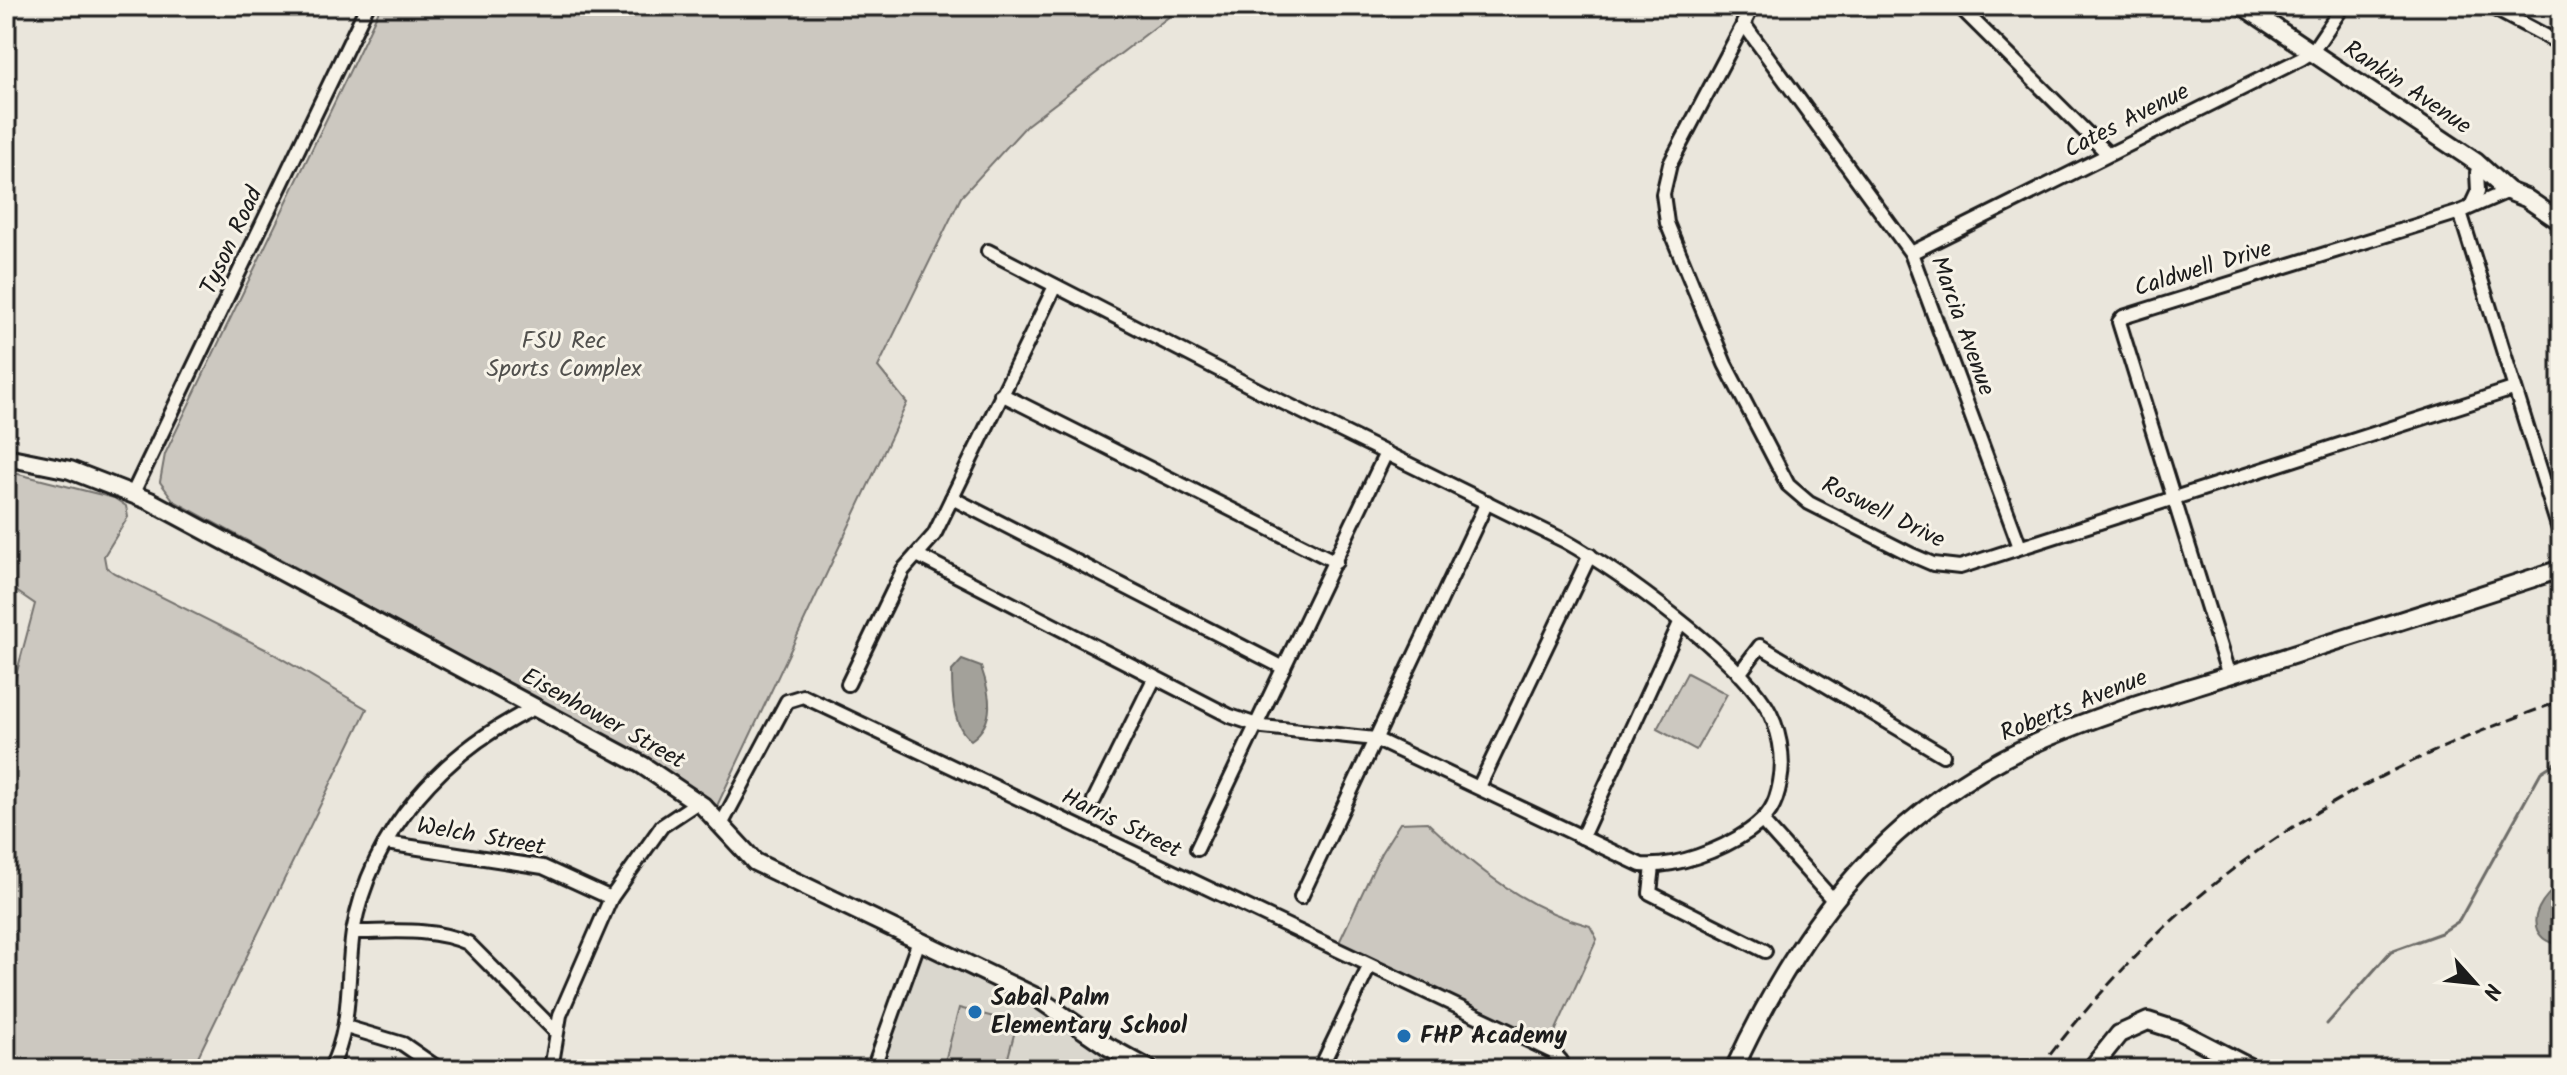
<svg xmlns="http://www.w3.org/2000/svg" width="2567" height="1075" font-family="Kalam,sans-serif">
	<rect width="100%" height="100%" fill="#eae6dc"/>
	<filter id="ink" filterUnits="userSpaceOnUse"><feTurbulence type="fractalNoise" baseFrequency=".0125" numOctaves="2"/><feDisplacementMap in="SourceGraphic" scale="16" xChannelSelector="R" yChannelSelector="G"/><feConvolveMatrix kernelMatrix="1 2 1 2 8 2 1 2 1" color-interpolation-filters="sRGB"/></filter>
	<g filter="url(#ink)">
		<polygon fill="#dad7ce" points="923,951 1038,1004 1135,1069 878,1069"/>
		<g fill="#ccc8c0" stroke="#74726e" stroke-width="2">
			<polygon points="381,6 1183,6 1027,125 961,197 878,367 907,403 716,808 656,763 174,501 160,482 165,454"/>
			<polygon points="6,471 114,498 126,506 128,517 104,556 106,567 114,573 267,650 367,709 192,1069 6,1069 6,713 35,604 6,584"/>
			<polygon points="1687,673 1727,694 1696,750 1657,729"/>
			<path d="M 1427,822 C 1475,868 1526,909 1590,926 L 1597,939 L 1550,1043 L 1336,949 L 1381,853 L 1400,823 Z"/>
			<polygon points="959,1008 1017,1023 1005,1069 943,1069"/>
		</g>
		<g fill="#a3a19a" stroke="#6d6c68" stroke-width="2">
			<path d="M 962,660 L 981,667 C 990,693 997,722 971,740 C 952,727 952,693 952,671 Z"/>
			<path d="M 2561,884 L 2561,947 C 2556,944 2547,942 2543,938 C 2524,920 2545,894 2561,884 Z"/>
		</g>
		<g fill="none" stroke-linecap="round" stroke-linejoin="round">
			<polyline stroke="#6d6c68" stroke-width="3" points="2327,1024 2391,951 2441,933 2459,921 2541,772 2561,759"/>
			<g stroke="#1c1c1c" stroke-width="18">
				<g id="minor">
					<polyline points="1753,6 1670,164 1663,194 1667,223 1725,364 1788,485 1809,503 1912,555 1933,564 1960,567 2513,389"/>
					<polyline points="1959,6 2108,154"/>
					<polyline points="2489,6 2561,44"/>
					<polyline points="1743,23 1911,253 2020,547"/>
					<polyline points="2471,206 2478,191 2477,172"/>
					<polyline points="2460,212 2561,536"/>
					<polyline points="1911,253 2301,59 2312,52 2343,6"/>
					<polyline points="1001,394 1336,562"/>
					<polyline points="133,493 367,6"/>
					<polyline points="952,498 1284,668"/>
					<path d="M 917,555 L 1230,716 L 1263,727 L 1375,739 L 1641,865 C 1676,868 1721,850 1749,831 C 1769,817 1776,805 1780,782 C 1785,757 1779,727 1766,706 C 1732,653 1620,572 1565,541 L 1268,395 L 988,251"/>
					<polyline points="1739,674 1760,646 1943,755"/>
					<polyline points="2229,676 2119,322 2123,317 2460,212 2508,191"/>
					<polyline points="848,684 903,570 934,535 1055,286"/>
					<polyline points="1479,787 1590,555"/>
					<polyline points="1094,800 1155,677"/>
					<polyline points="1762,821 1833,900"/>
					<polyline points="721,825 787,701 803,696 1553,1052 1561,1061 1561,1069"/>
					<polyline points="1582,837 1680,623"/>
					<polyline points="386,843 543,867 611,898"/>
					<polyline points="1197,849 1386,453"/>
					<polyline points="1653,866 1650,893 1765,951"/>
					<polyline points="1301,897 1487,502"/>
					<path d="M 353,932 C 392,932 432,927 468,943 L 555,1031"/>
					<polyline points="346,1027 403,1044 439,1069"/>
					<path d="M 330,1069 C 353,1026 346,979 353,932 C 371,830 445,750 536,707"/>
					<polyline points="551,1069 560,1015 611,898 662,826 698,802"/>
					<polyline points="873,1069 919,941"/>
					<polyline points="1320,1069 1369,967"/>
				</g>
			</g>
			<g stroke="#1c1c1c" stroke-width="22">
				<g id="tertiary">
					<polyline points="2243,6 2476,162 2508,191"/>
					<polyline points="2500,188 2526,198 2561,222"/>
					<polyline points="6,457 70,470 150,501 642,765 703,806 755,862 1036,997 1107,1046 1149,1069"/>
					<path d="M 1734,1069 C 1803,920 1890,806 2044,739 C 2107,711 2174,693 2239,672 C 2346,638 2454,604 2561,569"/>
					<polyline points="2091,1069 2119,1034 2148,1021 2179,1031 2253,1069"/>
				</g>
			</g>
			<use href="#minor" stroke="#f7f3e8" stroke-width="12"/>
			<use href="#tertiary" stroke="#f7f3e8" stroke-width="16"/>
			<path stroke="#1c1c1c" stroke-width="3" stroke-dasharray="12 6" stroke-linecap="butt" d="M 2039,1069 C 2186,875 2333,782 2561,701"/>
		</g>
	</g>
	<g fill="#1f6fb2" stroke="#f7f3e8" stroke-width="3">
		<circle cx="975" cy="1012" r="8"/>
		<circle cx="1404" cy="1036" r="8"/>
	</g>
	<g text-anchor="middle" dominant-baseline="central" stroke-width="6" stroke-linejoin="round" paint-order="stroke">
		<g font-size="24" fill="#1c1c1c" stroke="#f7f3e8">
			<text transform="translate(2407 88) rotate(34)">Rankin Avenue</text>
			<text transform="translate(2127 121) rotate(-27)">Cates Avenue</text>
			<text transform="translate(232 241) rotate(-65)">Tyson Road</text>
			<text transform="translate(2203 269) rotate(-17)">Caldwell Drive</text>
			<text transform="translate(1962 326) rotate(70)">Marcia Avenue</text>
			<text transform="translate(1883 513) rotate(26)">Roswell Drive</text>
			<text transform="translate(2074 706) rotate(-22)">Roberts Avenue</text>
			<text transform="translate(603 719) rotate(29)">Eisenhower Street</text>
			<text transform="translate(1121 824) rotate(26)">Harris Street</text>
			<text transform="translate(481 837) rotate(10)">Welch Street</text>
		</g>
		<g font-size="24" fill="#51504d" stroke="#f7f3e8">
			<text x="564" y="341">FSU Rec<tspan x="564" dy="28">Sports Complex</tspan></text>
		</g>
		<g font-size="24" font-weight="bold" fill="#1c1c1c" stroke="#f7f3e8" text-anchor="start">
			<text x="991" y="998">Sabal Palm<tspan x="991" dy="28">Elementary School</tspan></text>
			<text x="1420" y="1036">FHP Academy</text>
		</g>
	</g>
	<rect width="2567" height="1075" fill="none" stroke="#f7f3e8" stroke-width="32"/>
	<rect x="16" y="16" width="2535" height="1043" fill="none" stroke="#1c1c1c" stroke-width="3" filter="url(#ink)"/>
	<g transform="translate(2475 983) rotate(117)" stroke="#f7f3e8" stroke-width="6" paint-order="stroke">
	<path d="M0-6L14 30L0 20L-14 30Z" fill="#1c1c1c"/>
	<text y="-12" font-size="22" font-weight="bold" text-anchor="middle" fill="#1c1c1c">N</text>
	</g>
</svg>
